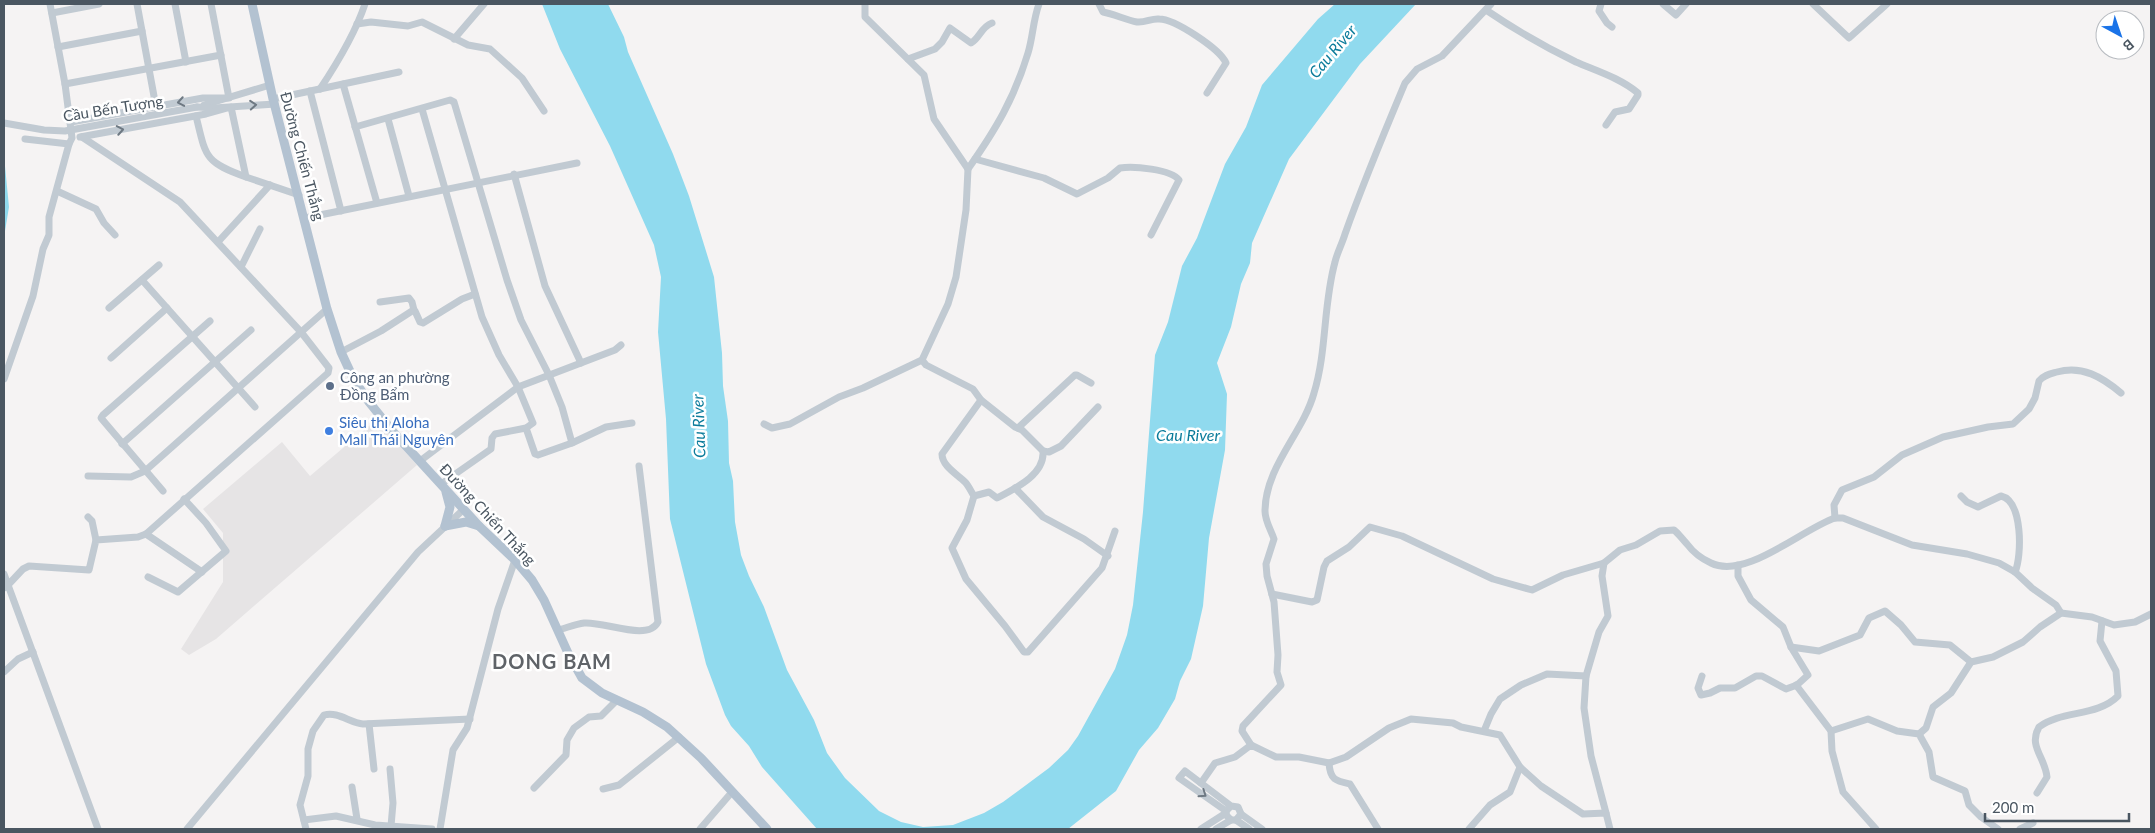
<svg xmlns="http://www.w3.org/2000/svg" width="2155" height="833" font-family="Lato,sans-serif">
	<rect width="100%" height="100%" fill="#f5f3f3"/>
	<polygon fill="#e6e4e5" points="376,420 417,465 216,639 189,655 181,649 223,582 223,533 203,509 282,442 310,476"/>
	<g fill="#90daee">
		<polygon points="542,4 608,4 624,37 628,52 673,154 689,196 714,277 722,353 723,386 728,421 729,463 733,481 735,522 741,555 749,576 764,607 787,670 814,720 827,753 845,778 879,811 901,822 923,827 953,825 984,813 1003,802 1049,768 1068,750 1078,736 1115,669 1127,635 1133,605 1143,512 1155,355 1168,322 1182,266 1197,238 1225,164 1246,127 1262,85 1318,19 1335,4 1416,4 1360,64 1289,159 1252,243 1250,263 1241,284 1231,327 1217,363 1227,394 1225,450 1209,538 1203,606 1191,659 1180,681 1175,699 1158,728 1139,750 1116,791 1068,829 817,829 762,767 749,746 731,726 725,715 706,664 670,519 666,419 658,332 661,277 654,245 610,146 560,49"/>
		<polygon points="4,156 9,207 4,237"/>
	</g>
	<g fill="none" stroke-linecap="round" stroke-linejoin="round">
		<g stroke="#c1cad2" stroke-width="7">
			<polyline points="137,4 156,107"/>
			<polyline points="175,4 186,62"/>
			<path d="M 1099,4 L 1103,12 C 1114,14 1126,20 1137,22 C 1145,23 1152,18 1159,19 C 1175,19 1220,49 1226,63 L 1207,93"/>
			<polyline points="1601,4 1599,11 1607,23 1612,27"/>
			<polyline points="1663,4 1676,15 1686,4"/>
			<polyline points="1813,4 1849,38 1887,4"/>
			<path d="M 1486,10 C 1514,29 1545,47 1576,62 C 1597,71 1620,78 1638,93 L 1638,95 L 1629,109 L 1615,112 L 1606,125"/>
			<polyline points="52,13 99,4"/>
			<polyline points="357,24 371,22 408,26 422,22 468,45 490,49 522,78 544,111"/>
			<polyline points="454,39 484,4"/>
			<polyline points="58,47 142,31"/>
			<path d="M 908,59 L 935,49 L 942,42 L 950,28 L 971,43 C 980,38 981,27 992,23"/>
			<polyline points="65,84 221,55"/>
			<polyline points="343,84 377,203"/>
			<path d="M 320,89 C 338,62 355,34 365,4"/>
			<polyline points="310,91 341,211"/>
			<polyline points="273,99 399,72"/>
			<polyline points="204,105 270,85"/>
			<polyline points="197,107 214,108 275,104"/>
			<polyline points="422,109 482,317 499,355 518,387 533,423 526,428 495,434 492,438 491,449 441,484"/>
			<path d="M 196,116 C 206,157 204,162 246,177"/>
			<polyline points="388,119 409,196"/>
			<polyline points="71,122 203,98 229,98 211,4"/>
			<polyline points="355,127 450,100 454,102 507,280 521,320 549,375 562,407 572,443"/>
			<polyline points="80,137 206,114 231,107 246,177 299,195"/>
			<polyline points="25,139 69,144"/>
			<path d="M 975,159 L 1044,178 L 1077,194 L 1108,178 L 1120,168 C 1133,166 1171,169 1179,180 L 1151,235"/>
			<path d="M 968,169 C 996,129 1014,99 1028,53 C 1033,37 1033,20 1039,4"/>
			<polyline points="514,174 545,286 581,363"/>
			<polyline points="57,191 96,209 104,223 115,235"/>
			<polyline points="305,218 577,163"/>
			<polyline points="218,242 270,185"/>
			<polyline points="241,267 260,229"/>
			<polyline points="142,280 255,407"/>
			<polyline points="380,302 409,298 412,302 414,310"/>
			<polyline points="109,308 159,265"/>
			<polyline points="341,352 381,331 412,311 415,311 420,322 423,323 462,299 475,294"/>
			<polyline points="111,358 167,308"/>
			<path d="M 922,360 L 926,365 L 973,389 L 981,400 L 1015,427 L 1022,430 L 1043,451 C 1045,475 1014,489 997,498 L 989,492 L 974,496"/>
			<polyline points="4,379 33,296 43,249 49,235 49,217 69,144 72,138 65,84 50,4"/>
			<path d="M 981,400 L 942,454 C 942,466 957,474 965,482 C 969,486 971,492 974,496 L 967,520 L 952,548 L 966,579 L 1005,626 L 1024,652 L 1028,652 L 1102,568 L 1115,531"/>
			<polyline points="764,424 772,428 790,424 839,397 863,388 922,360 948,304 956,277 966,210 968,169 934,119 924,75 865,17 865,4"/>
			<polyline points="526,428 535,454 538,455 572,443 606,427 632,423"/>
			<polyline points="1018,428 1075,375 1077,375 1091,383"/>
			<polyline points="122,444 251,330"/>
			<polyline points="1043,451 1049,452 1061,446 1098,407"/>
			<polyline points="420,461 518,387 615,350 621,345"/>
			<polyline points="88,476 131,477 145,471 327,309"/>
			<polyline points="1015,488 1043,517 1084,539 1108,556"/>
			<polyline points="163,491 101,418 103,415 210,321"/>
			<path d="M 1961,496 L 1967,502 L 1978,507 L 2001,496 C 2023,501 2022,556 2015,572"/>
			<polyline points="88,517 92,521 96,540"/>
			<path d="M 1835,518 L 1834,505 L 1842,490 L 1874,477 L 1902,455 L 1943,437 L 1988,427 L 2013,424 L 2029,409 L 2035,398 L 2039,381 C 2044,375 2050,374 2057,372 C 2082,365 2102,377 2121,393"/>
			<polyline points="146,534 202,572"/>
			<polyline points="1604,563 1602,576 1608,616 1599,632 1586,676 1584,708 1591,756 1606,813"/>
			<polyline points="4,574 8,585 23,569 29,566 89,570 96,540 138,537 146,534 328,373 329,368 301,332 180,202 82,137"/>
			<polyline points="148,577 178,592 226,551 206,523 184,499"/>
			<polyline points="4,588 8,585 98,829"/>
			<path d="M 1272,594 L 1312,602 L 1317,600 L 1324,567 L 1327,561 L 1349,547 L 1370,527 L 1402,536 L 1493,579 L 1532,590 L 1563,575 L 1604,563 L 1620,550 L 1636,545 L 1660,531 L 1674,530 C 1679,534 1682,539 1687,544 C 1693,552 1702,559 1711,563 C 1746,580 1802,529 1835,518 L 1843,518 L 1912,545 L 1967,554 L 1999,563 L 2015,572 L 2032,588 L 2056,605 L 2061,613"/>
			<path d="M 558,630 C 566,628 576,624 584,623 C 604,621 648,642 658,622 L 639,466"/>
			<polyline points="1791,647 1819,651 1860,635 1869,618 1885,611 1901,625 1915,642 1950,645 1971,662"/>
			<polyline points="4,672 18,659 33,652"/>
			<polyline points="1702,676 1698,688 1701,695 1710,693 1720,688 1735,688 1756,676 1762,676 1786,689 1797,685 1808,675 1791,647 1783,627 1751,600 1738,576 1738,565"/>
			<polyline points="1796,685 1831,731 1832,751 1843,792 1876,829"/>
			<polyline points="369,724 374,769"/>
			<polyline points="1484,731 1491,714 1500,699 1521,685 1547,674 1586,676"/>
			<polyline points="1831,731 1868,719 1897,731 1919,734 1929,752 1933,777 1965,791 1969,805 1981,817 1998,829"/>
			<polyline points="1919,734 1926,728 1933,707 1951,693 1971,662 1993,657 2023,642 2040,627 2061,613 2092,617 2114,625 2135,622 2151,614"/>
			<path d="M 1251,745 L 1242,731 L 1243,726 L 1281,685 L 1277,672 L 1278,655 L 1274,602 L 1267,576 L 1266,564 L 1274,539 C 1271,530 1265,521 1265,511 C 1265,467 1303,433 1314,393 C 1327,351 1323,305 1335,262 C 1337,253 1342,244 1345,234 C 1363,183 1384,133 1405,83 L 1417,69 L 1442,56 L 1491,4"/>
			<path d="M 1329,763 C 1330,780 1336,781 1350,784 L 1378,829"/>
			<polyline points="390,769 393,803 391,826"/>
			<polyline points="1201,783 1215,763 1235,757 1251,745 1276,757 1299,757 1329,763 1346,757 1389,728 1411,719 1453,723 1461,727 1500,735 1520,767 1541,786 1583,814 1606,813 1610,829"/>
			<polyline points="352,787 357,819"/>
			<polyline points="534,788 566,755 567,740 574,728 589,717 601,716 617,700"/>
			<polyline points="603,789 619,785 679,737"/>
			<path d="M 2037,793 L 2047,777 C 2045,757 2028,746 2039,727 C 2062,710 2097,717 2118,696 L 2116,671 L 2100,641 L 2102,621"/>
			<polyline points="1226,811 1179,778 1185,771 1231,806 1238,807 1241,814 1236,820 1231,820 1226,815 1226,811 1231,806"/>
			<polyline points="1241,814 1262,829"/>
			<polyline points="304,820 336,816 375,825 432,829"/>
			<polyline points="1236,820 1249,829"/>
			<polyline points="187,829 418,552 464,509"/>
			<path d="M 306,829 L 300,805 L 308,776 L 308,749 L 313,731 L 324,715 C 338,711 350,723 363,724 L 470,719"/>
			<polyline points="440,829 453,750 467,728 498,609 515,560"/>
			<polyline points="700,829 732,792"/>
			<polyline points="1201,829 1226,813"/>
			<polyline points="1216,829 1231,820"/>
			<polyline points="1469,829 1490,805 1510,792 1520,767"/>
			<polyline points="2020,829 2033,823"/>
		</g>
		<g stroke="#b3c2d1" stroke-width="9">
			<polyline points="252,4 273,99 327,309 341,352 354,380 369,402 394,433 479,526 515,560 532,580 544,600 568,653 582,678 602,693 643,712 667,727 701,758 767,829"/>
			<polyline points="445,526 450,507 446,492"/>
			<polyline points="445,526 466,522 479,526"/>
		</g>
		<polyline stroke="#c1cad2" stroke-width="7" points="4,123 44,130 65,131 197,107"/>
	</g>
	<defs><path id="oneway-chevron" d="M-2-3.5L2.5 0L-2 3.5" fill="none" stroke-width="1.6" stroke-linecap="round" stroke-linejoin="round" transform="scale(1.25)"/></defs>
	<g stroke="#6e7983">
		<use href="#oneway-chevron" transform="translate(181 102) rotate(170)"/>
		<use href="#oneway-chevron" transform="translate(253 105) rotate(-4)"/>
		<use href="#oneway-chevron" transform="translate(120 130) rotate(-10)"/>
		<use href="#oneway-chevron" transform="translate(1203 794) rotate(34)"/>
	</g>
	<circle fill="#5c6f8a" stroke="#fff" stroke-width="2" cx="330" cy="386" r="5"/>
	<circle fill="#3f7fe0" stroke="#fff" stroke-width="2" cx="329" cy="431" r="5"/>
	<g text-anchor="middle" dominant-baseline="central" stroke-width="5" stroke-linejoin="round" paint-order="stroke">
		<g font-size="15" fill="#4a5661" stroke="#fff">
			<text transform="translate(113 108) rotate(-9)">Cầu Bến Tượng</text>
			<text transform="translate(303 156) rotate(75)">Đường Chiến Thắng</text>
			<text transform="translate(488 514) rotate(47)">Đường Chiến Thắng</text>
		</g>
		<g font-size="15" fill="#4e5e75" stroke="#fff" text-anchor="start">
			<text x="340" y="377">Công an phường<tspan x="340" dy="17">Đồng Bẩm</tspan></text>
		</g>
		<g font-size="15" fill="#366cbe" stroke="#fff" text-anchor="start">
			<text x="339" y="422">Siêu thị Aloha<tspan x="339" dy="17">Mall Thái Nguyên</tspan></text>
		</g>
		<g font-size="16" font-style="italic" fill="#0c7c9b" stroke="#fff">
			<text transform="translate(1332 51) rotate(-50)">Cau River</text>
			<text transform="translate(698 426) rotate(-92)">Cau River</text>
			<text x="1188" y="434">Cau River</text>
		</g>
		<g font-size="20" font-weight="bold" letter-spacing="1" fill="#5f6368" stroke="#fff">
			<text x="552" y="661">DONG BAM</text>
		</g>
	</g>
	<rect width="2155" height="833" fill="none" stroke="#4a5661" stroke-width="10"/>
	<g transform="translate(2120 35) rotate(140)"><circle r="24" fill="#ffffff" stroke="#b7bbc0"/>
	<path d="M0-4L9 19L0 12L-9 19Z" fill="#1a73e8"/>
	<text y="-8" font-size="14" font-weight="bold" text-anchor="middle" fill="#4a5661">B</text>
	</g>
	<path d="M1985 813v8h144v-8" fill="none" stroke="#4a5661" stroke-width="2.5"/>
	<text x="1992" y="813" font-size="15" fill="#4a5661" stroke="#ffffff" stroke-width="4" paint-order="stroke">200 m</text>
</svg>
